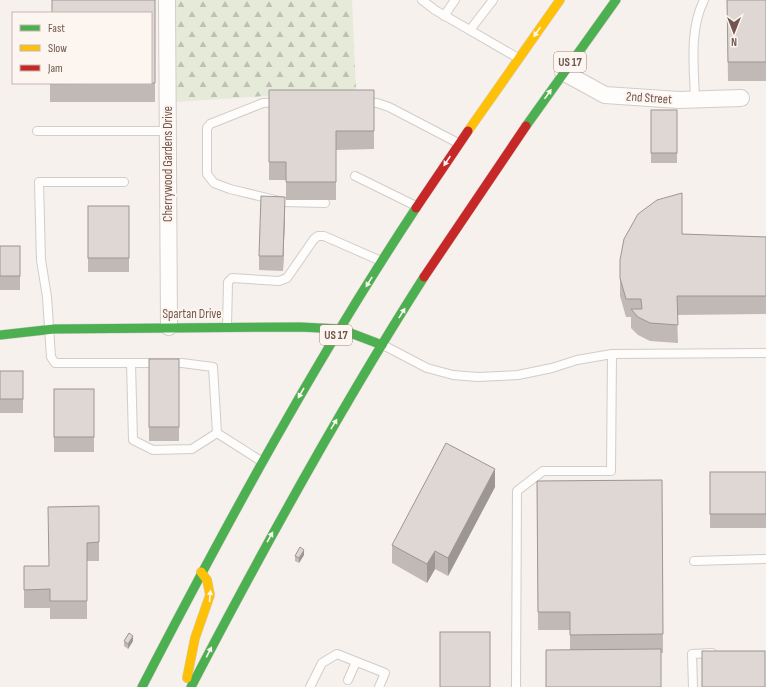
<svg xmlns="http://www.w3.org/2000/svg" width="766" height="687" font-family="'Sofia Sans Condensed',sans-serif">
	<defs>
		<pattern id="forest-firs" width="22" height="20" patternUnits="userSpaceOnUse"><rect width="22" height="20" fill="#e6ebd9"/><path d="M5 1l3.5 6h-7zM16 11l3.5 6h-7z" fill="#bfc1b2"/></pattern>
	</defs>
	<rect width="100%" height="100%" fill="#f6f1ed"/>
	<polygon fill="url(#forest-firs)" points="175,0 352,0 356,90 176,102"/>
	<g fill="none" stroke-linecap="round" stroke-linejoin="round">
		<g stroke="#d3ccc8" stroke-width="10">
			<g id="lane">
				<polyline points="422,0 435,10 518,58"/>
				<polyline points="444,16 455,0"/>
				<polyline points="470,30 493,0"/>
				<path d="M 695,100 C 694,66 689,30 704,0"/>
				<polyline points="279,102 263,103 210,124 207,128 207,174 214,183 230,189 284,202 325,203"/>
				<polyline points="363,102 377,103 389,107 458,143"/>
				<polyline points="37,131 168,131"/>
				<polyline points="355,176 416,206"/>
				<polyline points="124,182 39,182 41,260 47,297 51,357 55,363 182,363 213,367 217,433 261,461"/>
				<polyline points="227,327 228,282 232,278 279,281 287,278 314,239 318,236 324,236 381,261"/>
				<polyline points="383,345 427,368 453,375 478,377 518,375 552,368 577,360 612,354 766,353"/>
				<polyline points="131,363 133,440 153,450 192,449 217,433"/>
				<polyline points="694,561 766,559"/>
				<polyline points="348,680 356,662"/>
				<polyline points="310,687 322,663 337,654 385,673 379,687"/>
				<polyline points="516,687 517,491 543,471 611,471 612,354"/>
				<polyline points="693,687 692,654 712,653"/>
			</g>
		</g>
		<g stroke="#d3ccc8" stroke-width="18">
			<g id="street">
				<polyline points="167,0 169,327"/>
				<polyline points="563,72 605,95 679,100 741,98"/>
			</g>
		</g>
		<g stroke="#d5cdca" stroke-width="10">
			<g id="fast">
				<polyline points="526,126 616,0"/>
				<polyline points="0,335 54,329 300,327 340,329 382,345"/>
				<path d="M 142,687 C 227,523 315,361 416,208"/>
				<path d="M 191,687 C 264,547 339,410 424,277"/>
			</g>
		</g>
		<g stroke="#d5cdca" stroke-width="10">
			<g id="slow">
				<polyline points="468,131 560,0"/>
				<polyline points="187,678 195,638 210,595 207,580 201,572"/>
			</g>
		</g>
		<g stroke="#d5cdca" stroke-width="10">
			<g id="jam">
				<polyline points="416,208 468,131"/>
				<polyline points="424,277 526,126"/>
			</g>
		</g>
		<use href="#lane" stroke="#fefdfc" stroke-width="8"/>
		<use href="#street" stroke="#fefdfc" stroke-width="16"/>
		<use href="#fast" stroke="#4caf50" stroke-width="9"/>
		<use href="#slow" stroke="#ffc107" stroke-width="9"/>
		<use href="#jam" stroke="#c62828" stroke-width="9"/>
	</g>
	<g fill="#c0b9b5">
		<polygon points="155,0 155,102 50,102 50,83 151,83"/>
		<polygon points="727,0 766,0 766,81 728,81"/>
		<polygon points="269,90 374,90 374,149 336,150 336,200 286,200 286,180 269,180"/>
		<rect x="651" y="110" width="26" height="53"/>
		<rect x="88" y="206" width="41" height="66"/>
		<polygon points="285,211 283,271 259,270 259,256"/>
		<polygon points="682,234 766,237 766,314 677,315 678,343 650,341 638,335 631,328 631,317 626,317 620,296 620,260"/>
		<rect x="0" y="246" width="20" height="44"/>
		<rect x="149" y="359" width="30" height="82"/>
		<rect x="0" y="371" width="23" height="42"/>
		<rect x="54" y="389" width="40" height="63"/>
		<rect x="710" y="472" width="56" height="56"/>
		<polygon points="662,480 663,653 570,650 570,630 538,630 537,481"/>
		<polygon points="495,487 448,576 435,569 427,583 392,563 392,545"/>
		<polygon points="99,506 99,561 87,561 87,619 50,619 50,608 24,608 24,566 49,566"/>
		<polygon points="304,555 299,563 295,561 295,556"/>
		<polygon points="124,641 133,641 128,649 124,646"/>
	</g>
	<g fill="#9c9694">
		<polygon points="285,197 285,211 283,271 283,256"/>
		<polygon points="495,469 495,487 448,576 448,558"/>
		<polygon points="304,550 304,555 299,563 299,558"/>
		<polygon points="435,551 435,569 427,583 427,564"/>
		<polygon points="133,636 133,641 128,649 128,644"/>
	</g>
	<g fill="#dfd7d3" stroke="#9c9694">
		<polygon points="52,0 155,0 155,83 50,84 50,83 151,83 151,13 52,13"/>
		<polygon points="727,0 766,0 766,62 728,62"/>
		<polygon points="269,90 374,90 374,131 336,131 336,182 286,182 286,162 269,162"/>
		<rect x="651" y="110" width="26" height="43"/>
		<polygon points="682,193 682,234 766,237 766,296 677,296 678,325 650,323 638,317 631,309 642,309 641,299 626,299 620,278 620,260 624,239 638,214 657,200"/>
		<polygon points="261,196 285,197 283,256 259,256"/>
		<rect x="88" y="206" width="41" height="52"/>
		<rect x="0" y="246" width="20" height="30"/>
		<rect x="149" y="359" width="30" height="68"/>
		<rect x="0" y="371" width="23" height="28"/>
		<rect x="54" y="389" width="40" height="48"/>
		<polygon points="446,443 495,469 448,558 435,551 427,564 392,545"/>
		<rect x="710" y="472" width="56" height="42"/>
		<polygon points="662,480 663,634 570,635 570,612 538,612 537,481"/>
		<polygon points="99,506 99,542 87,543 87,601 50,601 50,589 24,590 24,566 49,566 48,507"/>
		<polygon points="300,547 304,550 299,558 295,556"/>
		<rect x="440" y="632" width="50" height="55"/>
		<polygon points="129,633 133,636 128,644 124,641"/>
		<polygon points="661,649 661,687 546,687 546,650"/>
		<rect x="702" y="651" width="63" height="36"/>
	</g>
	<defs><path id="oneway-solid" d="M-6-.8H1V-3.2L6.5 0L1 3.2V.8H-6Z"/></defs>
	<g fill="#fdf5ef">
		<use href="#oneway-solid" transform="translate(537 32) rotate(125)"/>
		<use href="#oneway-solid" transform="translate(548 94) rotate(-55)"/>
		<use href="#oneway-solid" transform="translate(447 161) rotate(124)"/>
		<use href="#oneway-solid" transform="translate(369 282) rotate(122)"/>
		<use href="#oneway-solid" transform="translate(402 313) rotate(-58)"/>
		<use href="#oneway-solid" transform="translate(301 393) rotate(120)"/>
		<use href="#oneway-solid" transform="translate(334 424) rotate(-59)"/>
		<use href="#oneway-solid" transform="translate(270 537) rotate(-61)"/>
		<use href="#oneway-solid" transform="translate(210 596) rotate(-85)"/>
		<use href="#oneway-solid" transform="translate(209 652) rotate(-63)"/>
	</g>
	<g text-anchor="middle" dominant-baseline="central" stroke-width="4" stroke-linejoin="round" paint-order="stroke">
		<g fill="#fdf5ef" stroke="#9b867f" stroke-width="1">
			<rect x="554" y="52" width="32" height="20" rx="3"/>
			<rect x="320" y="325" width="32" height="20" rx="3"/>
		</g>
		<g font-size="12" font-weight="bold" fill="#71574f">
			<text x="570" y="62">US 17</text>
			<text x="336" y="335">US 17</text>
		</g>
		<g font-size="13" fill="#71574f" stroke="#fdf5ef">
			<text transform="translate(649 98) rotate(4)">2nd Street</text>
			<text transform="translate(168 164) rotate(-90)">Cherrywood Gardens Drive</text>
			<text x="192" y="314">Spartan Drive</text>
		</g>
	</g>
	<rect x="12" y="12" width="140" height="72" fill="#fdf5ef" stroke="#c5b6af"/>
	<rect x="20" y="25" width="20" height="6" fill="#4caf50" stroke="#c5b6af"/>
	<text x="48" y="32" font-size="12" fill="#71574f">Fast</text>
	<rect x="20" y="45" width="20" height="6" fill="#ffc107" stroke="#c5b6af"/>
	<text x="48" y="52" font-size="12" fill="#71574f">Slow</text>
	<rect x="20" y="65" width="20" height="6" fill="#c62828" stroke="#c5b6af"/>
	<text x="48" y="72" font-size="12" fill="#71574f">Jam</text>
	<g transform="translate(734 32) rotate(180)" stroke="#fdf5ef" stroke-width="3" paint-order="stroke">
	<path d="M0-3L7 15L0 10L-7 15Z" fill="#71574f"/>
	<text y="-6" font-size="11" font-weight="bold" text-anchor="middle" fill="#71574f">N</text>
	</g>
</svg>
